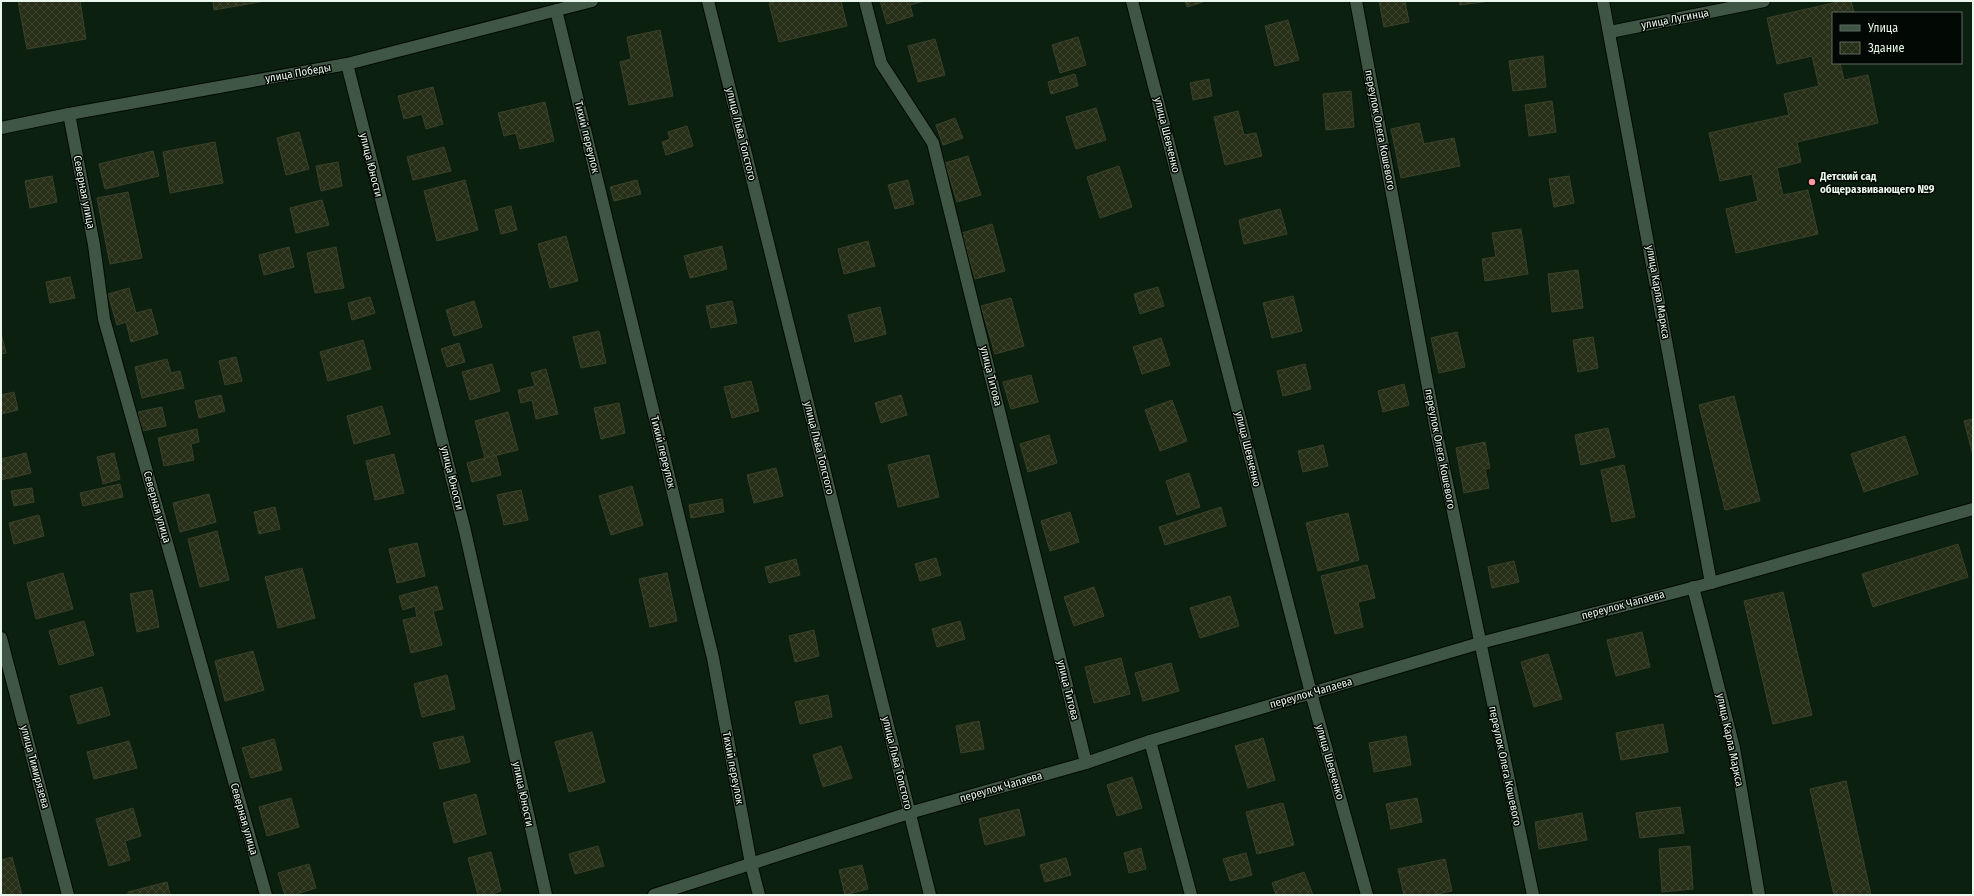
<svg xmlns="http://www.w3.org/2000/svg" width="1974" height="896" font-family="'Fira Sans Condensed',sans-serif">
	<defs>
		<pattern id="building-cross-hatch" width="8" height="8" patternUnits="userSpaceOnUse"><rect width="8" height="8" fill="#282f18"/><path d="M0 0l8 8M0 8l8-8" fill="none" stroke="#3d442e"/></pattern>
	</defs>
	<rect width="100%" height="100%" fill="#0c2010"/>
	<g fill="url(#building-cross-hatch)" stroke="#3a412a">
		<polygon points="18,1 80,1 86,39 27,49"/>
		<polygon points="213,1 265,1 214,10"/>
		<polygon points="777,1 841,1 847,26 779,42 769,3"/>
		<polygon points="880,1 924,1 910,5 913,16 887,24"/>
		<polygon points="1185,1 1203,1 1203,2 1187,7"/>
		<polygon points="1379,1 1405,1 1409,22 1384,27"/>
		<polygon points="1459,1 1490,1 1460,5"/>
		<polygon points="1842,1 1851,1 1854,13 1833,13 1833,63 1840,63 1844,80 1868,75 1878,123 1797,142 1801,162 1777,168 1783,195 1808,190 1818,234 1736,253 1726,209 1758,201 1752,174 1720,181 1709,133 1789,115 1784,94 1819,86 1812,56 1777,64 1767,18"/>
		<polygon points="1288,20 1299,60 1275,66 1265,26"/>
		<polygon points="660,30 673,96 629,105 620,62 631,59 627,37"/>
		<polygon points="1078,37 1086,65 1060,73 1052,45"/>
		<polygon points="935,39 945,75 918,82 908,46"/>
		<polygon points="1543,56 1546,87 1513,91 1509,61"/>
		<polygon points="1075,74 1078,86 1051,94 1048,82"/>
		<polygon points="1209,79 1212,96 1193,100 1190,83"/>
		<polygon points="433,87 443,124 426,129 422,114 404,119 398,96"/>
		<polygon points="1351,91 1354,127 1326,130 1323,94"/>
		<polygon points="1552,101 1556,132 1529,136 1525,105"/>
		<polygon points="545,102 554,141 520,149 516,133 504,136 498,113"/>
		<polygon points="1096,108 1106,140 1076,149 1066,117"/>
		<polygon points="1238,111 1244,135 1256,133 1262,156 1225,165 1214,117"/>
		<polygon points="955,118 963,138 943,145 936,125"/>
		<polygon points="1419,123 1424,144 1454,138 1460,166 1401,178 1391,129"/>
		<polygon points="687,126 693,146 666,155 662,142 670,139 668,132"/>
		<polygon points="299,132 309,169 286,175 277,138"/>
		<polygon points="215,142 223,183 170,193 163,152"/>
		<polygon points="444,147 451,171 413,180 407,157"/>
		<polygon points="153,151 159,176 105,189 99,164"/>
		<polygon points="968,156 981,195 957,202 945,163"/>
		<polygon points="338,162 342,186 321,191 316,166"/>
		<polygon points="1119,166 1132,207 1100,218 1087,177"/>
		<polygon points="52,176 57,202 30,208 25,181"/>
		<polygon points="1569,176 1574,203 1554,207 1549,179"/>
		<polygon points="465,180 478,230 437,241 424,191"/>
		<polygon points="637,180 641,194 614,201 610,187"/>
		<polygon points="908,180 914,204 895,209 888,185"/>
		<polygon points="128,192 142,258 110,264 97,198"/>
		<polygon points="322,200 329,225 296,233 290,208"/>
		<polygon points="511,206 517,230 501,234 495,210"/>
		<polygon points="1280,209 1287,234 1244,244 1239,220"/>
		<polygon points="992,224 1005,271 975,279 962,233"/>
		<polygon points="1521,229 1528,274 1485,281 1482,259 1496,257 1492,233"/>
		<polygon points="566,236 578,281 550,288 538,244"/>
		<polygon points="868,241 875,266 844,274 838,249"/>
		<polygon points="722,246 727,269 690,278 684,256"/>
		<polygon points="289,247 294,267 264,275 259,255"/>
		<polygon points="336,247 344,288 315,293 307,253"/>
		<polygon points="1578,270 1583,308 1552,312 1548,274"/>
		<polygon points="70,277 75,298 50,303 46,282"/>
		<polygon points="1158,287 1164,306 1140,314 1134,294"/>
		<polygon points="129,288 136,313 151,309 158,334 131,342 126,322 117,325 108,294"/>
		<polygon points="1293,296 1302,331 1272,338 1263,303"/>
		<polygon points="370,297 375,313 352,320 348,303"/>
		<polygon points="1011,298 1024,346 995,354 981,306"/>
		<polygon points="474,301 482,327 454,336 446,310"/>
		<polygon points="732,301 737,323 711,328 706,306"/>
		<polygon points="880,307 886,334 855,342 848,315"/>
		<polygon points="599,331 606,363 581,368 573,337"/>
		<polygon points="1457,332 1465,367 1439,373 1431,338"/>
		<polygon points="1,333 6,353 1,354"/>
		<polygon points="1593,337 1598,368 1578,372 1573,340"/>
		<polygon points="1161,338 1170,365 1142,374 1133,347"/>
		<polygon points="363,340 371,369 328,381 320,352"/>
		<polygon points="459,343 465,362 447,367 441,349"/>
		<polygon points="236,357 242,381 225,385 219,361"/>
		<polygon points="167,359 171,373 180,371 184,388 142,398 135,367"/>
		<polygon points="492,364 500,391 470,400 462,372"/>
		<polygon points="1305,364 1311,389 1283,396 1277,371"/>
		<polygon points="546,369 558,414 536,419 532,400 521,403 518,390 535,386 531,373"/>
		<polygon points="1031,375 1038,402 1011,409 1003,382"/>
		<polygon points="751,381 759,411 732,418 724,387"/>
		<polygon points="1404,384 1409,405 1383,412 1378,391"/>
		<polygon points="14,392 18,410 1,414 1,395"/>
		<polygon points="221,395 225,411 199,418 195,401"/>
		<polygon points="901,395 907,415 881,423 875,403"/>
		<polygon points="1734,396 1760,501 1725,510 1699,405"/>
		<polygon points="1172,400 1187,441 1160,451 1145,410"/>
		<polygon points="619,403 625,433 601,439 594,408"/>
		<polygon points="382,406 390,434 354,444 347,416"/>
		<polygon points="162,407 166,426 142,431 138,412"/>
		<polygon points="508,412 518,450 485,458 475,421"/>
		<polygon points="1973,419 1973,455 1964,421"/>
		<polygon points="1608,428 1615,457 1581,465 1575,435"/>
		<polygon points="197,429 199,442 191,444 194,460 164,466 158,438"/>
		<polygon points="1049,435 1057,463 1028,472 1020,444"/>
		<polygon points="1905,436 1918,474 1864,492 1851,454"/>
		<polygon points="1485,442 1490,468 1485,469 1489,488 1464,493 1456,448"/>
		<polygon points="1323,445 1328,466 1303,472 1298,451"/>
		<polygon points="26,453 31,473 1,480 1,459"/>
		<polygon points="114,453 120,479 103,484 97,457"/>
		<polygon points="394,454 404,493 375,500 366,461"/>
		<polygon points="496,455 501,475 472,482 467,463"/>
		<polygon points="929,455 939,497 898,507 888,465"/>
		<polygon points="1624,465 1635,517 1612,522 1601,470"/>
		<polygon points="776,468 783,496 754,503 747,475"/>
		<polygon points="1189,473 1200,507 1177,515 1166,481"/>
		<polygon points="120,484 123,497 83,506 80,493"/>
		<polygon points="632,486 643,525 611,535 599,496"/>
		<polygon points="32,488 34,502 14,506 11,491"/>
		<polygon points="521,490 528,520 504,525 497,495"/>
		<polygon points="209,494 216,522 180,532 173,503"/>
		<polygon points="722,499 724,512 691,518 689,505"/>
		<polygon points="275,507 280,529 259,534 254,512"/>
		<polygon points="1221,507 1226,526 1165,545 1159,527"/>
		<polygon points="1070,512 1079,542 1050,551 1041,521"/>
		<polygon points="1348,513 1359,560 1318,571 1306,523"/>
		<polygon points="39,515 44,536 14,544 9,523"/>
		<polygon points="217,531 229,580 200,587 188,539"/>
		<polygon points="417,543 425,576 397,583 389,549"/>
		<polygon points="1958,544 1968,577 1873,607 1862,574"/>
		<polygon points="936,558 941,575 920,581 915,564"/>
		<polygon points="796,559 800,575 769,583 765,567"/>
		<polygon points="1514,561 1519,582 1492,588 1488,567"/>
		<polygon points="1367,565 1375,598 1358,602 1363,627 1335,634 1321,576"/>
		<polygon points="302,568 315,618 278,628 265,577"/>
		<polygon points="63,573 73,609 36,619 27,583"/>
		<polygon points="667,573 677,621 650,627 639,579"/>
		<polygon points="437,586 443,609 433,611 442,645 411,653 403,620 417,617 415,606 403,610 399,596"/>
		<polygon points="1094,587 1104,616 1074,626 1064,597"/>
		<polygon points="152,590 159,627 137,632 130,594"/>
		<polygon points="1783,592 1812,715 1773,724 1744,601"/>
		<polygon points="1230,596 1239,626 1200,638 1190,608"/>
		<polygon points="84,621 94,655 59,665 49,631"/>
		<polygon points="960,621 965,639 937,647 932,629"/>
		<polygon points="814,630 819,656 795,662 789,636"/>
		<polygon points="1642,632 1650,667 1616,676 1607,640"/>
		<polygon points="253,651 264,690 225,701 215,661"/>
		<polygon points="1548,654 1562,699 1534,707 1521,662"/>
		<polygon points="1121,658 1130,694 1094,703 1085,667"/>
		<polygon points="1171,663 1179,691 1143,701 1135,673"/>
		<polygon points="447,675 455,709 422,717 414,684"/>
		<polygon points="102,687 110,715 78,724 70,696"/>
		<polygon points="828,695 832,717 800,724 795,702"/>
		<polygon points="979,721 984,749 961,753 956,726"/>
		<polygon points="1663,724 1668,752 1621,760 1616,733"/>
		<polygon points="592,732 605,782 569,792 555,742"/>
		<polygon points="463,736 470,762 440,769 433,743"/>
		<polygon points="1406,736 1411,765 1374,772 1369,743"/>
		<polygon points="1263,738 1275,780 1248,788 1235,746"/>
		<polygon points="274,739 282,770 251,778 242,748"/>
		<polygon points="129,741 137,768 94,779 87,752"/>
		<polygon points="841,746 852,778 823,787 813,755"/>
		<polygon points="1132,777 1142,808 1117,816 1107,785"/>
		<polygon points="1846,781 1871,895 1834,895 1810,789"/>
		<polygon points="476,794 486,834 454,843 443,803"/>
		<polygon points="291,798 299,827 267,836 259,807"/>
		<polygon points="1417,798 1422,822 1391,829 1386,804"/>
		<polygon points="1283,803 1294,845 1257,854 1246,812"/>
		<polygon points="1680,807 1684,833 1640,838 1636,813"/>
		<polygon points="133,808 141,836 125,841 130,860 109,866 96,819"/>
		<polygon points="1019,809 1025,835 985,845 979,819"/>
		<polygon points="1582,813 1587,840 1539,849 1535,822"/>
		<polygon points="598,846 604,866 575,874 569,854"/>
		<polygon points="1690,846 1693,889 1662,892 1659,849"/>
		<polygon points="1141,848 1146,869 1129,873 1124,853"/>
		<polygon points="491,852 501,891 489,895 478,895 468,858"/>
		<polygon points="1246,853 1252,875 1230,881 1223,859"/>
		<polygon points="12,857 22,895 1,895 1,860"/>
		<polygon points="1066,858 1071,875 1045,882 1040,865"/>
		<polygon points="1445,859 1452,891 1432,895 1404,895 1398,869"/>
		<polygon points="309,864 316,888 293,895 285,895 278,873"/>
		<polygon points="862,865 868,889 845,895 839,870"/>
		<polygon points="1304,872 1313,895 1276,895 1272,883"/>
		<polygon points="167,882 170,895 128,895 128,892"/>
	</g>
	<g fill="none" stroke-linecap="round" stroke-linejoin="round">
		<g stroke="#000901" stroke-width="14">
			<g id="minor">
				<polyline points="708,1 930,895"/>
				<polyline points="865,1 881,63 933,143 1086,763"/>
				<polyline points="1132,1 1311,693 1367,895"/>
				<polyline points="1356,1 1436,430 1533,895"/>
				<polyline points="1603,1 1711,583"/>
				<polyline points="556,10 713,658 751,864 759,895"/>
				<polyline points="1610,32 1764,1"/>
				<polyline points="347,64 465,531 546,895"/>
				<polyline points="69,114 94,245 104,319 266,895"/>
				<polyline points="1,128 69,114 347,64 592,1"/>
				<polyline points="1693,587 1734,748 1759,895"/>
				<polyline points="1,638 68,895"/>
				<polyline points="1150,741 1191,895"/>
				<polyline points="654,895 909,813 1086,763 1150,741 1480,643 1711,583 1973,509"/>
			</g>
		</g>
		<use href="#minor" stroke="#405644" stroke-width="12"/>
	</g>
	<circle fill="#f59b9e" stroke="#020803" stroke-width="1.5" cx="1812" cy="182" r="4"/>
	<g text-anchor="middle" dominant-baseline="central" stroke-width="3" stroke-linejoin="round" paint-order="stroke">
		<g font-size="11" fill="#e9f6eb" stroke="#020803">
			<text transform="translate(1675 19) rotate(-11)">улица Лугинца</text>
			<text transform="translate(298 73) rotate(-10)">улица Победы</text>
			<text transform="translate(1380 130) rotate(79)">переулок Олега Кошевого</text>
			<text transform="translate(741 134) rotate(76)">улица Льва Толстого</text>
			<text transform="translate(1167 135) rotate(76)">улица Шевченко</text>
			<text transform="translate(587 137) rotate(76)">Тихий переулок</text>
			<text transform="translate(371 165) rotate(76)">улица Юности</text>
			<text transform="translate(84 192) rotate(79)">Северная улица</text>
			<text transform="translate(1658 292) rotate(80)">улица Карла Маркса</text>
			<text transform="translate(991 376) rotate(76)">улица Титова</text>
			<text transform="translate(819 448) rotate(76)">улица Льва Толстого</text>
			<text transform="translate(1248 449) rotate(76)">улица Шевченко</text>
			<text transform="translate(1440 449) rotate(79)">переулок Олега Кошевого</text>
			<text transform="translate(663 452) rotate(76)">Тихий переулок</text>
			<text transform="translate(452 478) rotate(76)">улица Юности</text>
			<text transform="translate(157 507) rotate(74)">Северная улица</text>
			<text transform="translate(1623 605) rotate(-15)">переулок Чапаева</text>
			<text transform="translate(1068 690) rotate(76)">улица Титова</text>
			<text transform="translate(1311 693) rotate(-16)">переулок Чапаева</text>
			<text transform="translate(1730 740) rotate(78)">улица Карла Маркса</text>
			<text transform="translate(1330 762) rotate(74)">улица Шевченко</text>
			<text transform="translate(897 763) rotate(76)">улица Льва Толстого</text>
			<text transform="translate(1505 766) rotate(78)">переулок Олега Кошевого</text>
			<text transform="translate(35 767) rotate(75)">улица Тимирязева</text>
			<text transform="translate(733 768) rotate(79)">Тихий переулок</text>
			<text transform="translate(1001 787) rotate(-16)">переулок Чапаева</text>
			<text transform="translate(523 794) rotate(78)">улица Юности</text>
			<text transform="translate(244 819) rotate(74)">Северная улица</text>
		</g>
		<g font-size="11" font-weight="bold" fill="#e9f6eb" stroke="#020803" text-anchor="start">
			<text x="1820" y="176">Детский сад<tspan x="1820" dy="13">общеразвивающего №9</tspan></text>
		</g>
	</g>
	<rect width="1974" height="896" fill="none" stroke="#e9f6eb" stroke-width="4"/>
	<rect x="1832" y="12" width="130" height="52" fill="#020803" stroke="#5e6760"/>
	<rect x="1840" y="25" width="20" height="6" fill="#405644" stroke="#5e6760"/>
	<text x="1868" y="32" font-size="12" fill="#e9f6eb">Улица</text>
	<rect x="1840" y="42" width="20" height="12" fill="url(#building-cross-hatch)" stroke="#5e6760"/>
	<text x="1868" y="52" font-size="12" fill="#e9f6eb">Здание</text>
</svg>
